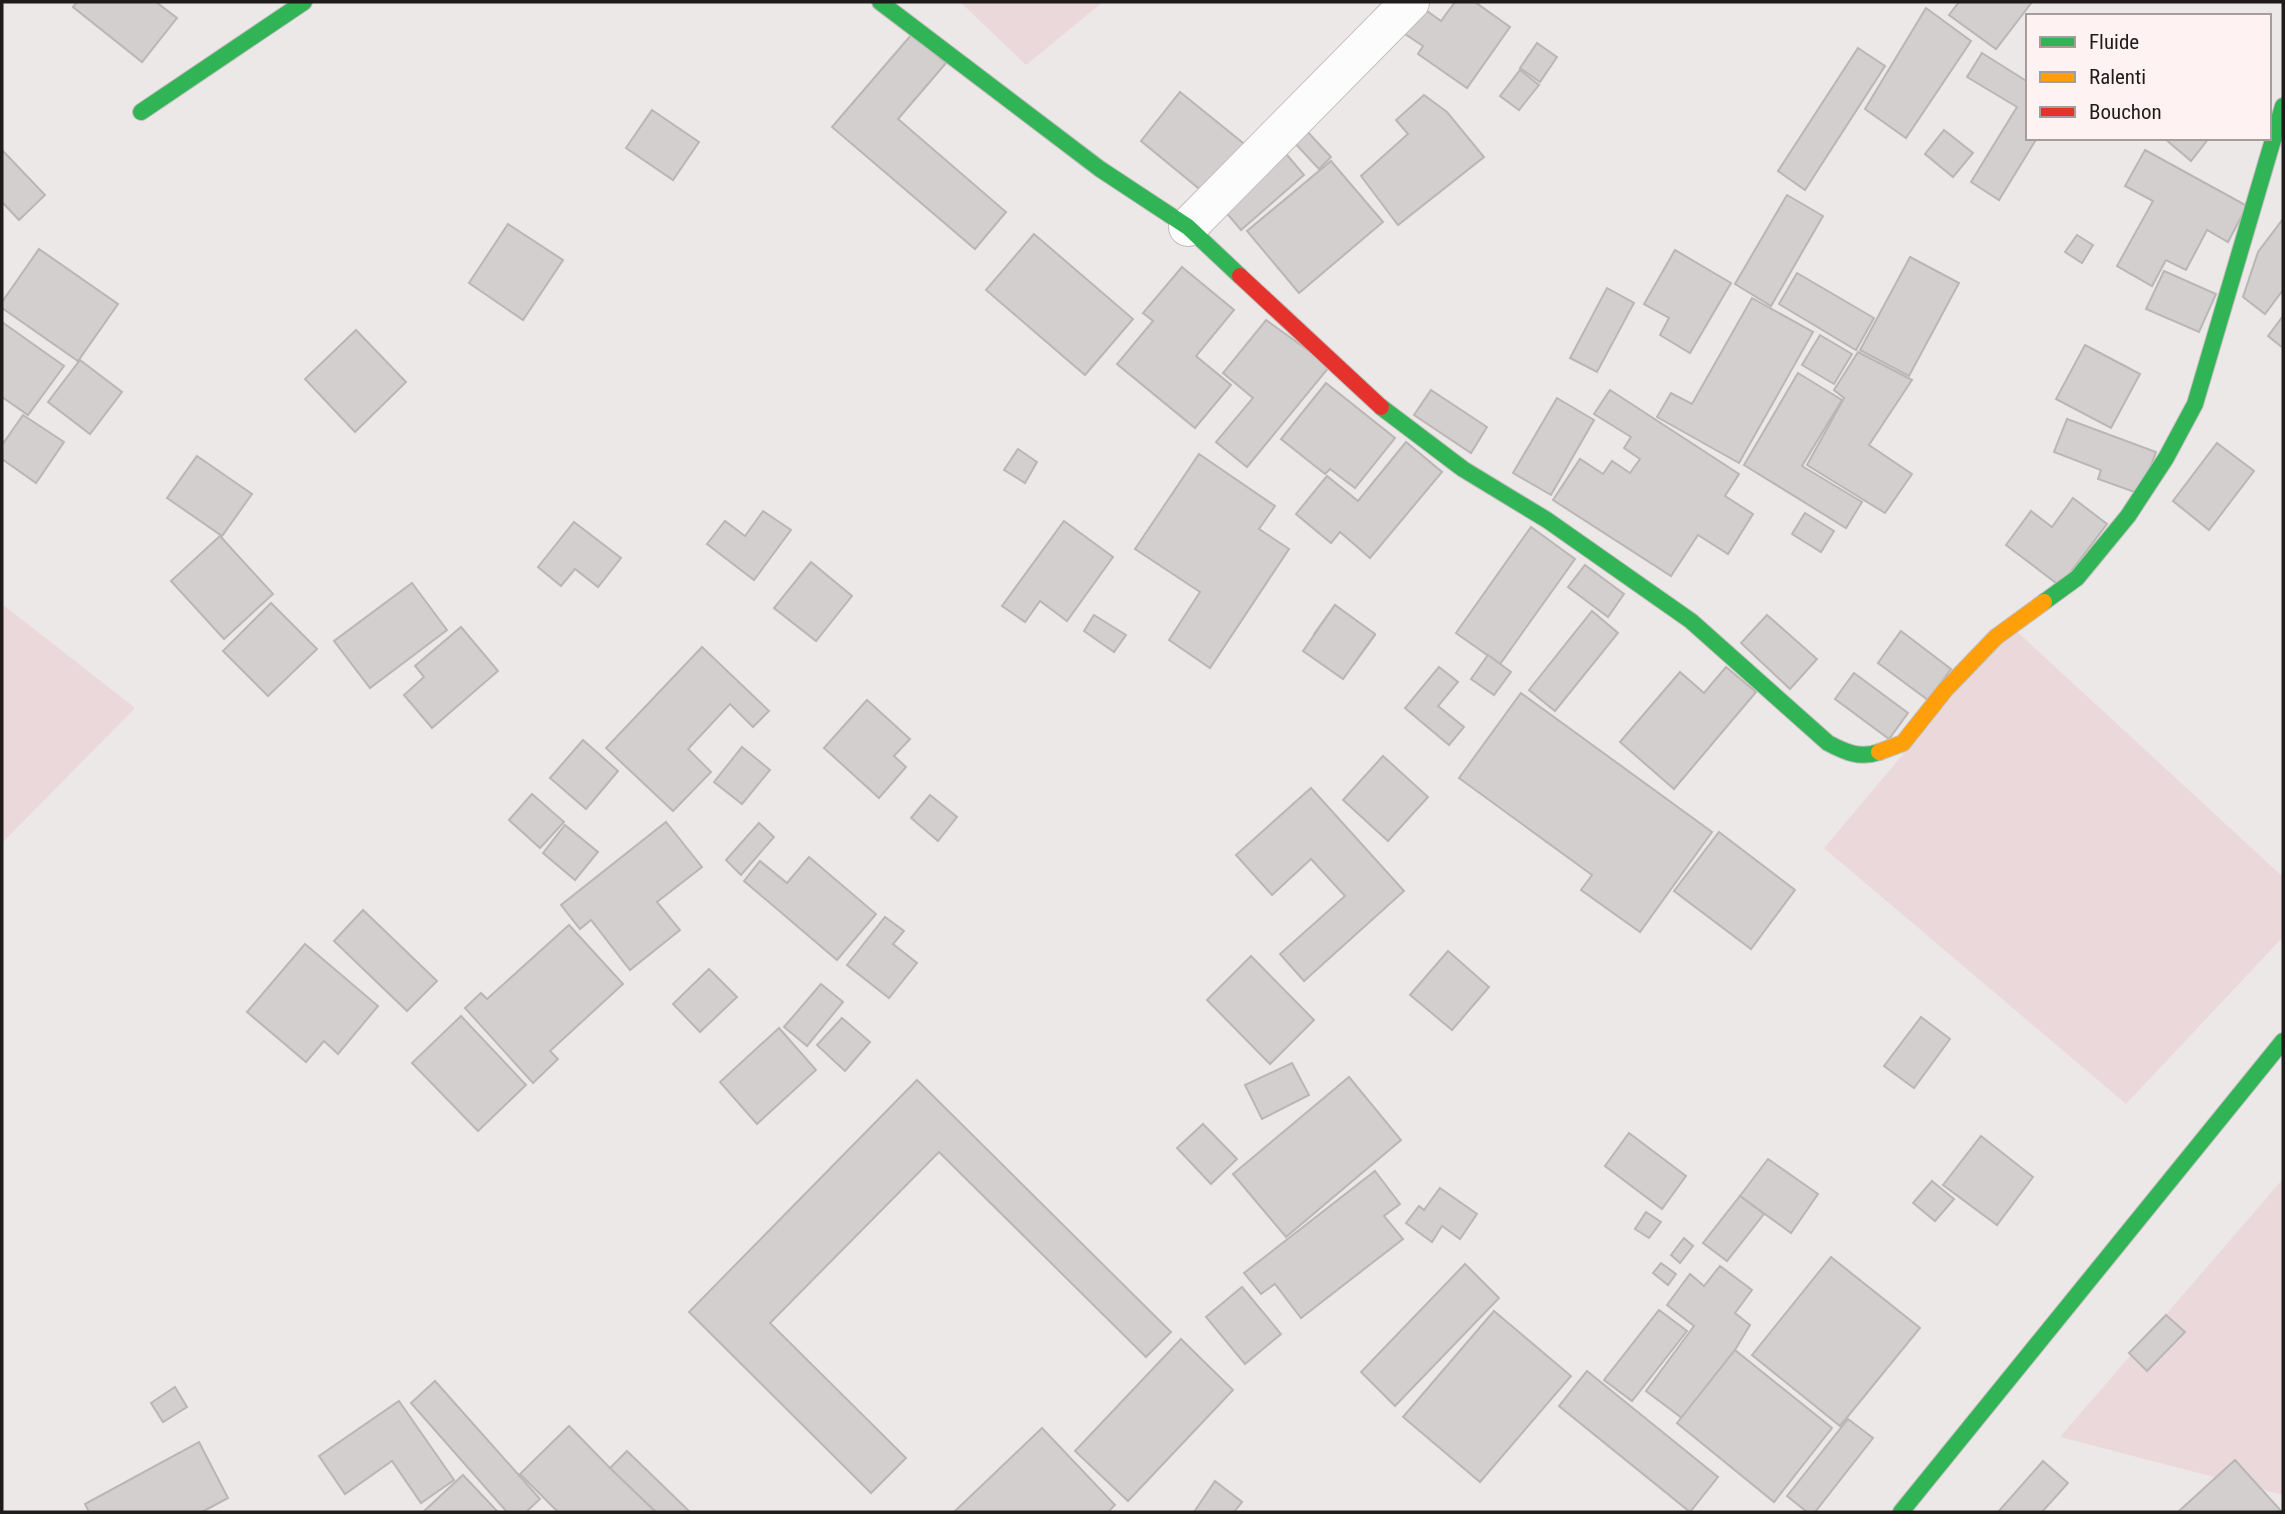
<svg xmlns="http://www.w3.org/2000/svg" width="2285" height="1514" font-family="'Roboto Condensed',sans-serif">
	<rect width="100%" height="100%" fill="#ede8e8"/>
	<g fill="#ebd8da">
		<polygon points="960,2 1103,2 1026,65"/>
		<polygon points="2,604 135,708 2,843"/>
		<polygon points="2011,626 2283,877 2283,937 2126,1104 1824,848"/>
		<polygon points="2283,1179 2283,1495 2060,1437"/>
	</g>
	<g fill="#d3cfcf" stroke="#bab6b6" stroke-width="2">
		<polygon points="77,2 156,2 177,18 142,62 73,7"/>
		<polygon points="1455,2 1475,2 1510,27 1467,88 1418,54 1423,46 1402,32 1420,6 1441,21"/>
		<polygon points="1959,2 2032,2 1996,49 1949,15"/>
		<polygon points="1926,8 1971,41 1906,138 1865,109"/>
		<polygon points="912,34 946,63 898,119 1006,212 975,249 832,127"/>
		<polygon points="1537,43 1557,57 1540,82 1520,68"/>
		<polygon points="1858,48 1885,66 1805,190 1778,171"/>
		<polygon points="1982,53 2028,82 2028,138 2037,138 1999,200 1971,182 2017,107 1967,77"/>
		<polygon points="1520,70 1539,85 1519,110 1500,96"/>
		<polygon points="1180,92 1248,147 1208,196 1141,141"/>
		<polygon points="1424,95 1447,112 1484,157 1398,225 1361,176 1408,134 1396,120"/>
		<polygon points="652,110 699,142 673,180 626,148"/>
		<polygon points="1304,128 1331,157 1319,169 1292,140"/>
		<polygon points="1944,130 1973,153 1953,177 1925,154"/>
		<polygon points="2164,138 2209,138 2191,161"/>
		<polygon points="1282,149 1304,175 1241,230 1219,204"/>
		<polygon points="2,150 45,195 19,220 2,202"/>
		<polygon points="2145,150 2247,206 2228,242 2207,230 2186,270 2166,260 2152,286 2117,266 2153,201 2125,186"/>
		<polygon points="1331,161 1383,222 1299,293 1247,231"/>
		<polygon points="1787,195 1823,216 1771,306 1735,284"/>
		<polygon points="2283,219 2283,290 2265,314 2243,297 2258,252"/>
		<polygon points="508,224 563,260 523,320 469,283"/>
		<polygon points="1034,234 1133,319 1085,375 986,290"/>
		<polygon points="2077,235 2093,245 2082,263 2065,252"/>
		<polygon points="39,249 118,304 78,361 2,308 2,302"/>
		<polygon points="1675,250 1731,283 1690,353 1660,335 1669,318 1644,304"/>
		<polygon points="1910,257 1959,283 1909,376 1860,350"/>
		<polygon points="1182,267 1234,310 1196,356 1231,385 1195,428 1117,364 1153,321 1143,313"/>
		<polygon points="2164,271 2216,294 2199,332 2146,309"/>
		<polygon points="1797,273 1874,318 1856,350 1779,304"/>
		<polygon points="1607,288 1634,303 1597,372 1570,358"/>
		<polygon points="1752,298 1813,332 1739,463 1657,417 1671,393 1692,404"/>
		<polygon points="2283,316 2283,348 2268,336"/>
		<polygon points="1266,320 1330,366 1247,467 1216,442 1253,398 1223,373"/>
		<polygon points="2,322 64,366 28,415 2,397"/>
		<polygon points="356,330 406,382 355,432 305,379"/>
		<polygon points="1820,335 1852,354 1834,384 1802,365"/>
		<polygon points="2085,345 2140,374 2111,428 2056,399"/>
		<polygon points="1858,352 1912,380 1869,445 1912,474 1885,513 1807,465 1844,398 1834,390"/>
		<polygon points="80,360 122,392 90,434 48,402"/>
		<polygon points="1798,373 1842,400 1802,466 1862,502 1846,528 1744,465"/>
		<polygon points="1326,383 1395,438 1355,488 1330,469 1325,474 1281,439"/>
		<polygon points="1431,390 1487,427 1471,453 1414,415"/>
		<polygon points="1610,390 1739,474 1725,496 1753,514 1728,554 1698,535 1671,576 1553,500 1580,459 1603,474 1612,461 1630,473 1640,459 1624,448 1631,437 1594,414"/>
		<polygon points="1557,398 1594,420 1551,495 1513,473"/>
		<polygon points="23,415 64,442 36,483 2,459 2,445"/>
		<polygon points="2067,419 2156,452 2140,494 2098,479 2101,470 2054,452"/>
		<polygon points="1406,442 1442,472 1370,558 1340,532 1331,543 1296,514 1327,476 1358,501"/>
		<polygon points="2217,443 2254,471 2209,530 2173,501"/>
		<polygon points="1018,449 1037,462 1025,483 1004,470"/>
		<polygon points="1199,454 1275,506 1259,529 1289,549 1210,668 1169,640 1200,592 1135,549"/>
		<polygon points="197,456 252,494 222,536 167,498"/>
		<polygon points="2073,498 2107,524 2060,586 2006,545 2031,511 2052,527"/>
		<polygon points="763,511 791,530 754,580 707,544 725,521 745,536"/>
		<polygon points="1805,513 1834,531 1821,552 1792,534"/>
		<polygon points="1064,521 1113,557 1067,621 1040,601 1025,622 1002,606"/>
		<polygon points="574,522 621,558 598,587 575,569 561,586 538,567"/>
		<polygon points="1531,527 1575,559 1500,664 1456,633"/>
		<polygon points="220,536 273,594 224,639 171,581"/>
		<polygon points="811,562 852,596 816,641 774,608"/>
		<polygon points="1585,565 1624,594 1608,617 1568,587"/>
		<polygon points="412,583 447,630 370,688 334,641"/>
		<polygon points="271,603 317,649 268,696 223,651"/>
		<polygon points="1335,605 1375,635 1353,665 1314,634"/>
		<polygon points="1335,605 1375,634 1343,679 1303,651"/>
		<polygon points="1592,611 1618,633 1555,711 1529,690"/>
		<polygon points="1094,615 1126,635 1114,652 1084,631"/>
		<polygon points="1767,615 1817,659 1790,689 1741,643"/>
		<polygon points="461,627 498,671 432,728 404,695 424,677 415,666"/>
		<polygon points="1901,631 1951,669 1928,700 1878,663"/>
		<polygon points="702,647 769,711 753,727 730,704 688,749 711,772 673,811 606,748"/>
		<polygon points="1488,655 1511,672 1494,695 1471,679"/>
		<polygon points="1439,667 1458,682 1438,706 1464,727 1449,745 1405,708"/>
		<polygon points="1726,667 1756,692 1674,789 1620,742 1680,672 1704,693"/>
		<polygon points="1854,673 1908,713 1889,739 1835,699"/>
		<polygon points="1521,693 1712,832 1640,932 1581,890 1592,875 1459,778"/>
		<polygon points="867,700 910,739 894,756 906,767 879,798 824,748"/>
		<polygon points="583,740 618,771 586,809 550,778"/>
		<polygon points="742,747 770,770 742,804 714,782"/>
		<polygon points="1383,756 1428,797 1388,841 1343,800"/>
		<polygon points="1311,788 1404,891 1304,981 1280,954 1345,896 1311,859 1272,895 1236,855"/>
		<polygon points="532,794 564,822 540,848 509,820"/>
		<polygon points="930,795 957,817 938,841 911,818"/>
		<polygon points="666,822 702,867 657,902 680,930 630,970 591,920 580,929 561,905"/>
		<polygon points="759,823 774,837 741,875 726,860"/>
		<polygon points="565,825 598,852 575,880 543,853"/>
		<polygon points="1719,832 1795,890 1751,949 1674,891"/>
		<polygon points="809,857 876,914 837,960 744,881 760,861 787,883"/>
		<polygon points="363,910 437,981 407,1011 334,941"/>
		<polygon points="885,917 904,931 893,944 917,963 889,998 847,965"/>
		<polygon points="569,925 623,984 550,1051 558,1059 533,1083 465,1008 481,993 487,999"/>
		<polygon points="305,944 378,1006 338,1054 324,1041 306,1062 247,1012"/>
		<polygon points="1448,951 1489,987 1452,1030 1410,995"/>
		<polygon points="1251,956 1314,1020 1270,1064 1207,1000"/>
		<polygon points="709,969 737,997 700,1032 673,1004"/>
		<polygon points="821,984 843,1002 807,1046 784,1027"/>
		<polygon points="461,1016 526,1085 478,1131 412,1063"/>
		<polygon points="1921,1017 1950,1039 1914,1088 1884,1066"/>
		<polygon points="842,1018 870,1042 845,1071 817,1045"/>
		<polygon points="779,1028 816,1070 757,1124 720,1082"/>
		<polygon points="1292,1063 1309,1095 1262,1119 1245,1085"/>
		<polygon points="1349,1077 1401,1140 1286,1237 1233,1174"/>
		<polygon points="917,1080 1171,1332 1146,1357 939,1152 770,1323 906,1458 871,1493 689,1312"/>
		<polygon points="1203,1124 1237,1159 1211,1184 1177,1148"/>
		<polygon points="1629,1133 1686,1176 1662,1209 1605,1166"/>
		<polygon points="1981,1136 2033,1177 1997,1225 1943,1185"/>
		<polygon points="1768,1159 1818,1194 1791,1233 1740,1196"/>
		<polygon points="1375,1171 1400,1204 1384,1216 1403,1239 1301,1318 1275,1284 1261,1294 1244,1273"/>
		<polygon points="1932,1181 1954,1199 1935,1221 1913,1203"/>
		<polygon points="1440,1188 1477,1214 1460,1239 1442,1226 1432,1242 1406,1223 1419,1206 1424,1210"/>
		<polygon points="1740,1196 1764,1214 1727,1261 1703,1243"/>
		<polygon points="1646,1212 1661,1222 1649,1238 1635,1229"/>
		<polygon points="1684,1238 1693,1246 1680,1263 1671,1255"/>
		<polygon points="1831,1257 1920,1328 1840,1426 1752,1355"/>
		<polygon points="1661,1263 1676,1274 1668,1285 1653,1273"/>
		<polygon points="1465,1264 1499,1298 1395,1406 1361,1372"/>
		<polygon points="1720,1266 1752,1290 1735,1313 1750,1325 1735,1350 1682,1418 1646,1391 1694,1326 1667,1305 1690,1274 1704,1286"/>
		<polygon points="1242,1287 1281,1334 1245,1364 1206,1317"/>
		<polygon points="1659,1310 1687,1331 1632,1401 1604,1380"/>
		<polygon points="1494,1311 1571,1376 1480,1482 1403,1417"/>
		<polygon points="2166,1315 2185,1332 2147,1371 2129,1353"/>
		<polygon points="1181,1339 1233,1390 1128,1501 1075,1451"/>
		<polygon points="1735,1350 1832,1428 1774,1502 1677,1423"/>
		<polygon points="1587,1371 1718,1477 1690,1512 1559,1406"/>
		<polygon points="435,1381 540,1499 526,1512 507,1512 411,1403"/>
		<polygon points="175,1387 187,1407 163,1422 151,1403"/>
		<polygon points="399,1401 454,1480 421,1503 392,1461 345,1494 319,1456"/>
		<polygon points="1848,1419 1873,1438 1815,1512 1807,1512 1787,1496"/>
		<polygon points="569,1426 610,1468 656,1512 558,1512 520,1474"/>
		<polygon points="1042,1428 1115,1505 1108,1512 954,1512"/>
		<polygon points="199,1442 228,1498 202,1512 89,1512 85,1504"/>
		<polygon points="627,1451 690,1512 656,1512 610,1468"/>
		<polygon points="2235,1460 2282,1512 2178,1512"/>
		<polygon points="2043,1461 2068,1483 2042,1512 1998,1512"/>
		<polygon points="463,1475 498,1512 423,1512"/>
		<polygon points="1215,1481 1242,1502 1234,1512 1194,1512"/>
	</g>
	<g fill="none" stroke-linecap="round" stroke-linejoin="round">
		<g stroke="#c2bebe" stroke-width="40">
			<polyline id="street" points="1188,227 1410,2"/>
		</g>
		<g stroke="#c2bebe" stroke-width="18">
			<g id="fast">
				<polyline points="880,2 1100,169 1188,227 1240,276"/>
				<polyline points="141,112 304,2"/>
				<path d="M 1381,407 L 1463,469 L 1547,520 L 1691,621 L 1828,743 C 1845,752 1860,759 1879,752"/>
				<polyline points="2044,602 2077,578 2128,516 2166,458 2195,404 2283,106"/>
				<polyline points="1901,1512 2283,1041"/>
			</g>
		</g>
		<g stroke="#c2bebe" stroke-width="18">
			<polyline id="slow" points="1879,752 1903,743 1946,689 1996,637 2044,602"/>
		</g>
		<g stroke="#c2bebe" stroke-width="18">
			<polyline id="jam" points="1240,276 1381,407"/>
		</g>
		<use href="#street" stroke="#fcfcfc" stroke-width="38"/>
		<use href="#fast" stroke="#30b455" stroke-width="16"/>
		<use href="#slow" stroke="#ff9f0a" stroke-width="16"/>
		<use href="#jam" stroke="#e5322d" stroke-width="16"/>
	</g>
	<rect width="2285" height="1514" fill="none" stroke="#1f1b1b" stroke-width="7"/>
	<rect x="2026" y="14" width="245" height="126" fill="#fef2f3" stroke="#a59c9d" stroke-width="2"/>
	<rect x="2040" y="37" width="35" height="10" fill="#30b455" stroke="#a59c9d" stroke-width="2"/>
	<text x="2089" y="49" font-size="21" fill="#1f1b1b">Fluide</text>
	<rect x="2040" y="72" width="35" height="10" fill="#ff9f0a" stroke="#a59c9d" stroke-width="2"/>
	<text x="2089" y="84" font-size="21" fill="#1f1b1b">Ralenti</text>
	<rect x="2040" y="107" width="35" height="10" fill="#e5322d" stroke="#a59c9d" stroke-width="2"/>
	<text x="2089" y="119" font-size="21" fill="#1f1b1b">Bouchon</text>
</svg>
